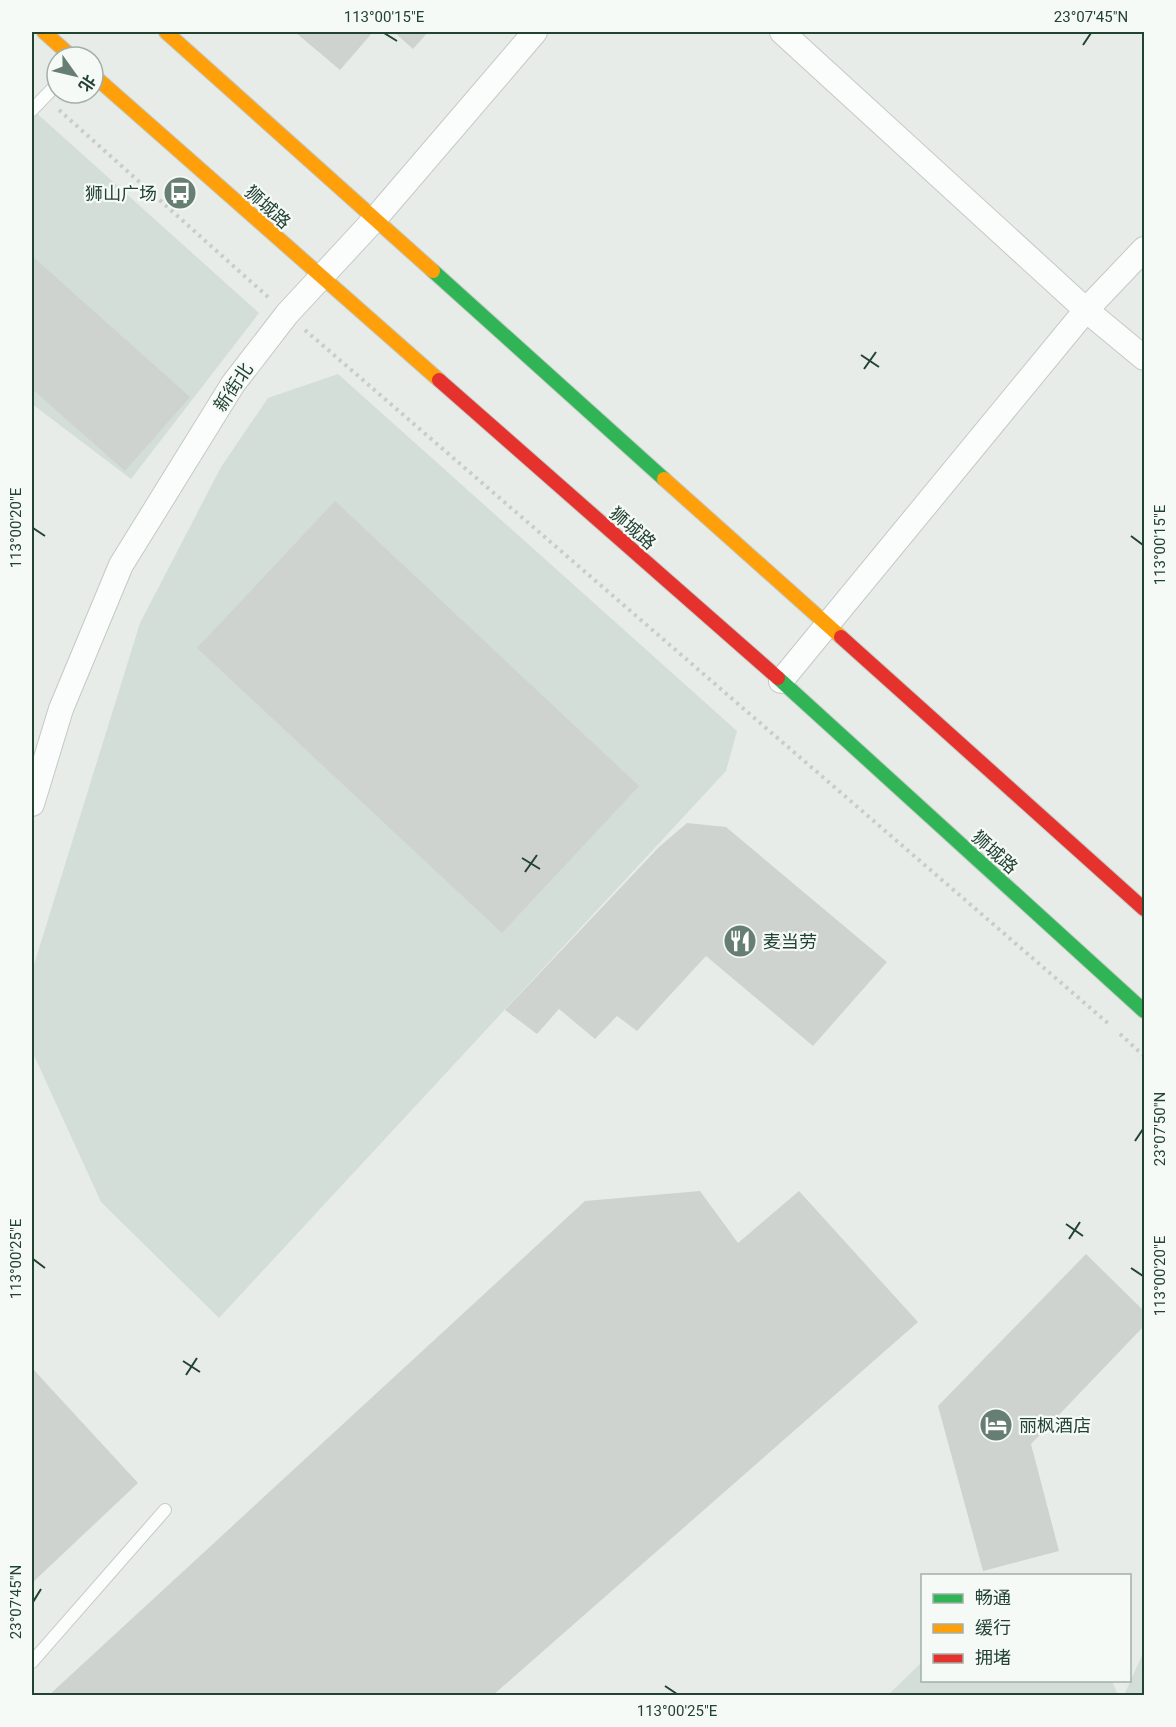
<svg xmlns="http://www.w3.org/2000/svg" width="1176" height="1727" font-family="Roboto,'Noto Sans SC',sans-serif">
	<rect width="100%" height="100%" fill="#e7ece9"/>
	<g fill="#d4ded8">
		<polygon points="32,109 259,313 131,479 32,404"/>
		<polygon points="338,374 737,731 726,771 219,1318 101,1202 32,1051 32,971 140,623 221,467 268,398"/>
		<polygon points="1144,1651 1144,1695 1124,1695"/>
		<polygon points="922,1662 922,1680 1112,1681 1118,1695 888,1695"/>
	</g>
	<g fill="#ced3d0">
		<polygon points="295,32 373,32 340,70"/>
		<polygon points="394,32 428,32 413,49"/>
		<polygon points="32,256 190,397 125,471 32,389"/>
		<polygon points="335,501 639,786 502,933 197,648"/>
		<polygon points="687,823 726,827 887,962 813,1046 706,956 637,1031 617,1016 595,1039 559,1009 537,1034 505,1010 659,847"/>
		<polygon points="700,1191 738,1243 799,1191 918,1322 492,1696 48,1696 585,1201"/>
		<polygon points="1086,1254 1144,1311 1144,1326 1031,1444 1059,1551 983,1571 938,1406"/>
		<polygon points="32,1368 138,1483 32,1583"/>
	</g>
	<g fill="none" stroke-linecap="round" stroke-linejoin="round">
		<g stroke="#c4c9c6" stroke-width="14">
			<g id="lane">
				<polyline points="32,110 57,84"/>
				<polyline points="32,1662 165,1510"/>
			</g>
		</g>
		<g stroke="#c4c9c6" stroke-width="26">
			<g id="street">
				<polyline points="782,32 1086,310 1144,358"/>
				<polyline points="781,681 1086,310 1144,249"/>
				<polyline points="32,804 61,709 121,565 233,384 287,314 374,220 535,32"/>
			</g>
		</g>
		<g stroke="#c2cac6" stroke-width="16">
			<g id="fast">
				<polyline points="433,271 664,479"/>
				<polyline points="778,678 1144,1011"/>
			</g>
		</g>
		<g stroke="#c2cac6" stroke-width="16">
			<g id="slow">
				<polyline points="44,32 72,57"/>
				<polyline points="166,32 433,271"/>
				<polyline points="93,75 439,380"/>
				<polyline points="664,479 841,637"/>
			</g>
		</g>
		<g stroke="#c2cac6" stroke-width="16">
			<g id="jam">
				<polyline points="439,380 778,678"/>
				<polyline points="841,637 1144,909"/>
			</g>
		</g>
		<g stroke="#c6cec9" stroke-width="4" stroke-dasharray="3 4.5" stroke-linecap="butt">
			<polyline points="59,110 268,297"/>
			<polyline points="305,330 1110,1025"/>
			<polyline points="1120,1034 1144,1056"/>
		</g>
		<use href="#lane" stroke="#fbfcfc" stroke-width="12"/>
		<use href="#street" stroke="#fbfcfc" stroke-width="24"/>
		<use href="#fast" stroke="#30b455" stroke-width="14"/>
		<use href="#slow" stroke="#ff9f0a" stroke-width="14"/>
		<use href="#jam" stroke="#e5322d" stroke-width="14"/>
	</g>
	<path fill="none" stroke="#224232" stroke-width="2" d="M 384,33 L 397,41M 1083,45 L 1091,33M 861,355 L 879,367M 864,369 L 876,352M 33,528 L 45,536M 1131,536 L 1143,545M 522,858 L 540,869M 525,872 L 537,855M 1135,1141 L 1143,1129M 1066,1224 L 1083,1236M 1069,1239 L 1080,1222M 33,1259 L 45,1268M 1131,1268 L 1143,1276M 183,1361 L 200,1372M 186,1375 L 197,1358M 33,1602 L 41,1589M 665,1686 L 677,1694"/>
	<defs>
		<g id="bus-disc" transform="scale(1.725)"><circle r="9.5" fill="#677e72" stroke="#f6faf7"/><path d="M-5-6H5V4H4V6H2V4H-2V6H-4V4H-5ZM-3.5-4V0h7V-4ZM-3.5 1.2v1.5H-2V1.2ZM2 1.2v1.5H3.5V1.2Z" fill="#fff"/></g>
		<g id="restaurant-disc" transform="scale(1.725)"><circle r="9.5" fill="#677e72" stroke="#f6faf7"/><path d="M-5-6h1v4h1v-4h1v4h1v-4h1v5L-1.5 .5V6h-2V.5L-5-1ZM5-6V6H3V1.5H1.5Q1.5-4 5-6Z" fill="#fff"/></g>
		<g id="hotel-disc" transform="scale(1.725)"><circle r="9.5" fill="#677e72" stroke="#f6faf7"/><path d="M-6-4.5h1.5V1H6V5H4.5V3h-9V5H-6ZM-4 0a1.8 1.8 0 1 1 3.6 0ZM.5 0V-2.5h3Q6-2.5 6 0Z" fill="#fff"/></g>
	</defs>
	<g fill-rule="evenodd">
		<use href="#bus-disc" x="180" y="193"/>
		<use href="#restaurant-disc" x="740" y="941"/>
		<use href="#hotel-disc" x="996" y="1425"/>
	</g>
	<g text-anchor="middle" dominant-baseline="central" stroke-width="4.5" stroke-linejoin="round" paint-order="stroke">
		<g font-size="18" fill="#224232" stroke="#f6faf7" text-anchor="start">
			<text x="157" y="193" text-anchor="end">狮山广场</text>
			<text x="763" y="941">麦当劳</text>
			<text x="1019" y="1425">丽枫酒店</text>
		</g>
		<g font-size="18" fill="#224232" stroke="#f6faf7">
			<text transform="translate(268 207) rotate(42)">狮城路</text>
			<text transform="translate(233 387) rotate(-56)">新街北</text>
			<text transform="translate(633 528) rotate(41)">狮城路</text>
			<text transform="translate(995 852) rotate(42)">狮城路</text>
		</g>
	</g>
	<rect width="1176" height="1727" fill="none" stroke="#f6faf7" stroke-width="66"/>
	<rect x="921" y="1574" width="210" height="108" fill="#f6faf7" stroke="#a1b0a8" stroke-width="1.5"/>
	<rect x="933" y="1594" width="30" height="9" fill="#30b455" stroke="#a1b0a8" stroke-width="1.5"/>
	<text x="975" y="1604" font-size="18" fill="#224232">畅通</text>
	<rect x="933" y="1624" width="30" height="9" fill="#ff9f0a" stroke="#a1b0a8" stroke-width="1.5"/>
	<text x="975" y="1634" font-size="18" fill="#224232">缓行</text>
	<rect x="933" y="1654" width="30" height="9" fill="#e5322d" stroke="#a1b0a8" stroke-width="1.5"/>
	<text x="975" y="1664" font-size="18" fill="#224232">拥堵</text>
	<g transform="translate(75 75) rotate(124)"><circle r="28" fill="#f6faf7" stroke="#a1b0a8" stroke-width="1.5"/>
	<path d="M0-4.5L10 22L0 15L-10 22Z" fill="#677e72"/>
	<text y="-9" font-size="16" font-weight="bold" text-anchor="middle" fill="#224232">北</text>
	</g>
	<rect x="33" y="33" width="1110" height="1661" fill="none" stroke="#224232" stroke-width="2"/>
	<g font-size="15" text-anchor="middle" fill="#224232">
		<text x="384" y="22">113°00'15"E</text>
		<text x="1091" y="22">23°07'45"N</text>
		<text transform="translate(16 528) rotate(-90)" y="5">113°00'20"E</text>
		<text transform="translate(1160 545) rotate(-90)" y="5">113°00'15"E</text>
		<text transform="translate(1160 1129) rotate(-90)" y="5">23°07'50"N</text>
		<text transform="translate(16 1259) rotate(-90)" y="5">113°00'25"E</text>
		<text transform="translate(1160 1276) rotate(-90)" y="5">113°00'20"E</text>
		<text transform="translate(16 1602) rotate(-90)" y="5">23°07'45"N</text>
		<text x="677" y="1716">113°00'25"E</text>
	</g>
</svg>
